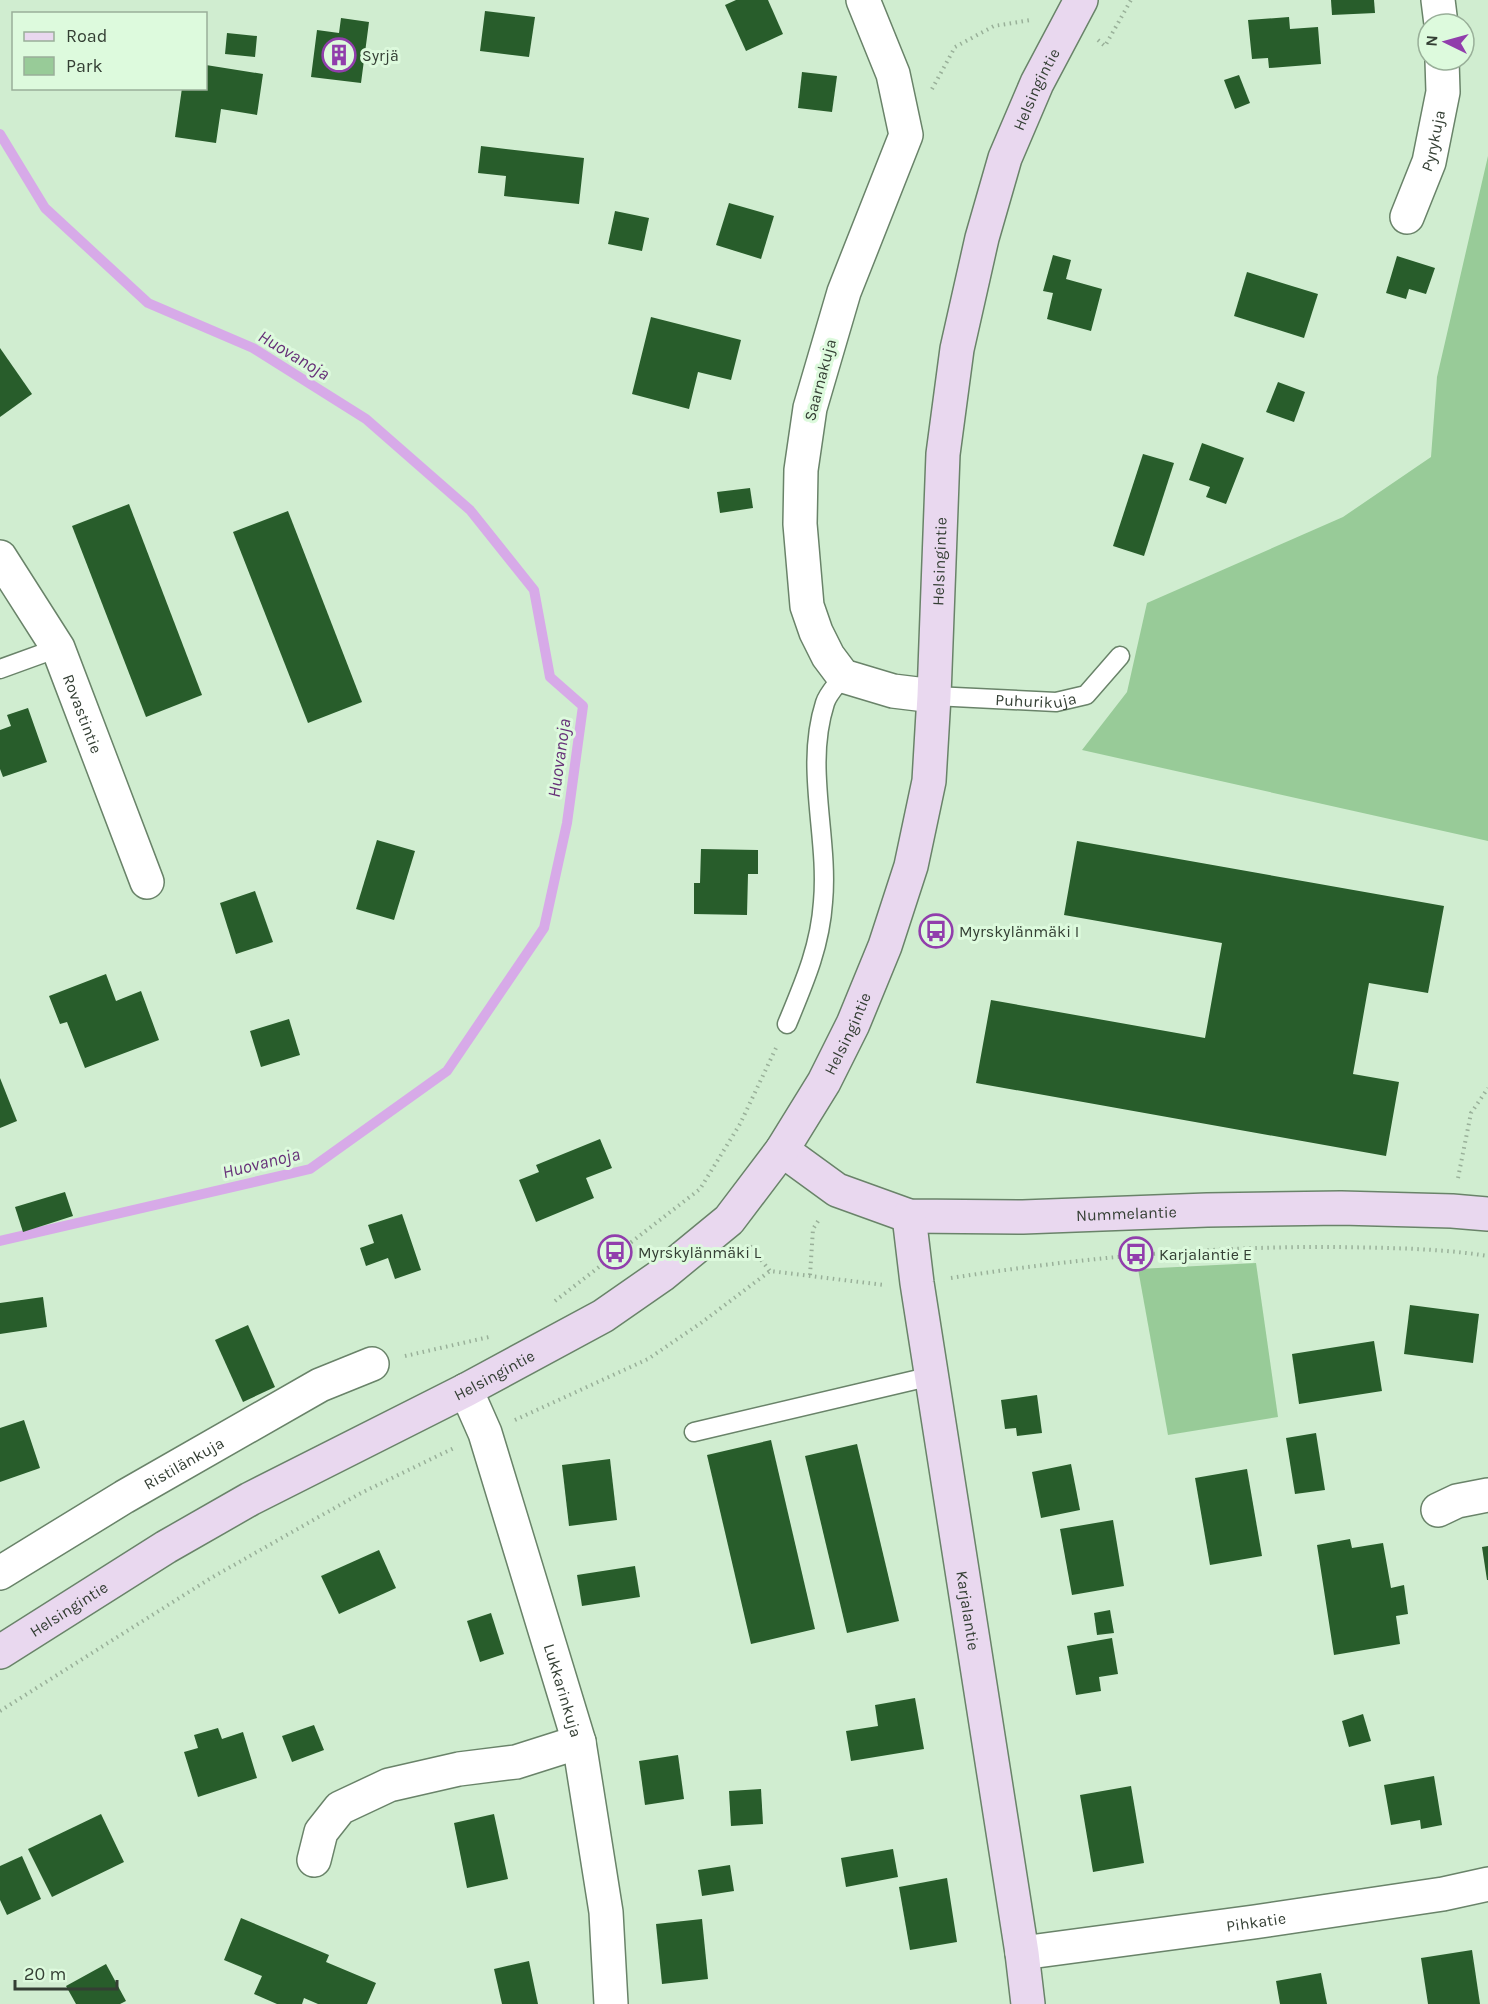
<svg xmlns="http://www.w3.org/2000/svg" width="1488" height="2004" font-family="Karla,sans-serif">
	<rect width="100%" height="100%" fill="#d0edd0"/>
	<g fill="#98cb98">
		<polygon points="1488,156 1488,841 1082,750 1127,692 1147,603 1343,517 1431,457 1437,377"/>
		<polygon points="1256,1263 1278,1417 1168,1435 1138,1269"/>
	</g>
	<g fill="none" stroke-linecap="round" stroke-linejoin="round">
		<polyline stroke="#d7aae8" stroke-width="10" points="0,134 45,208 148,303 253,348 366,419 470,510 534,590 550,677 583,706 567,823 544,928 447,1071 310,1169 0,1241"/>
	</g>
	<g fill="#285d2b">
		<polygon points="736,0 768,0 783,34 746,51 725,5"/>
		<polygon points="1331,0 1374,0 1375,13 1332,15"/>
		<polygon points="485,11 535,17 529,57 480,51"/>
		<polygon points="1289,17 1290,29 1318,27 1321,64 1269,68 1268,58 1252,59 1248,20"/>
		<polygon points="341,18 369,22 361,83 311,77 317,30 339,33"/>
		<polygon points="227,33 257,36 255,57 225,54"/>
		<polygon points="206,65 263,74 257,115 221,109 216,143 175,137 182,88 206,88"/>
		<polygon points="802,72 837,76 832,112 798,108"/>
		<polygon points="1239,75 1250,103 1235,109 1224,80"/>
		<polygon points="481,146 584,158 579,204 504,196 506,176 478,173"/>
		<polygon points="729,203 774,216 761,259 716,245"/>
		<polygon points="615,211 649,218 642,251 608,244"/>
		<polygon points="1053,255 1071,260 1066,279 1102,289 1091,331 1047,319 1053,293 1043,291"/>
		<polygon points="1397,256 1435,268 1426,294 1409,289 1406,299 1386,293"/>
		<polygon points="1247,272 1318,294 1304,338 1234,316"/>
		<polygon points="651,317 741,340 731,380 698,372 689,409 632,394"/>
		<polygon points="0,348 32,394 0,417"/>
		<polygon points="1278,382 1305,392 1294,422 1266,412"/>
		<polygon points="1202,443 1244,458 1226,504 1206,497 1210,487 1189,480"/>
		<polygon points="1143,454 1174,463 1144,556 1113,546"/>
		<polygon points="750,488 753,508 720,513 717,492"/>
		<polygon points="129,504 202,695 146,717 72,526"/>
		<polygon points="288,511 362,702 308,723 233,532"/>
		<polygon points="28,708 47,762 3,777 0,769 0,730 11,726 7,715"/>
		<polygon points="377,840 415,851 394,920 356,909"/>
		<polygon points="1077,841 1444,906 1428,993 1369,983 1353,1074 1399,1082 1386,1156 976,1083 991,1000 1205,1038 1222,943 1064,915"/>
		<polygon points="701,849 758,850 758,874 748,874 747,915 694,914 694,883 700,883"/>
		<polygon points="255,891 273,942 236,954 220,903"/>
		<polygon points="106,974 116,1001 141,991 159,1040 85,1068 67,1022 60,1024 49,996"/>
		<polygon points="289,1019 300,1055 261,1067 250,1031"/>
		<polygon points="0,1078 17,1121 0,1128"/>
		<polygon points="600,1139 612,1168 586,1178 594,1198 536,1222 519,1180 539,1172 536,1165"/>
		<polygon points="65,1192 73,1216 23,1232 15,1207"/>
		<polygon points="402,1214 421,1270 395,1279 388,1258 366,1266 360,1248 374,1243 368,1225"/>
		<polygon points="43,1297 47,1327 0,1334 0,1303"/>
		<polygon points="1410,1305 1479,1314 1473,1363 1404,1354"/>
		<polygon points="248,1325 275,1387 243,1402 215,1340"/>
		<polygon points="1374,1341 1382,1391 1299,1404 1292,1354"/>
		<polygon points="1037,1395 1042,1433 1017,1436 1016,1428 1005,1429 1001,1400"/>
		<polygon points="24,1420 40,1468 0,1482 0,1428"/>
		<polygon points="1316,1433 1325,1490 1295,1494 1286,1438"/>
		<polygon points="771,1440 815,1629 751,1644 707,1455"/>
		<polygon points="857,1444 899,1621 847,1633 805,1456"/>
		<polygon points="610,1459 617,1520 569,1526 562,1465"/>
		<polygon points="1071,1464 1080,1510 1041,1518 1032,1472"/>
		<polygon points="1247,1469 1262,1556 1210,1565 1195,1478"/>
		<polygon points="1113,1520 1124,1586 1072,1595 1060,1529"/>
		<polygon points="1350,1539 1352,1548 1383,1543 1391,1588 1404,1585 1408,1614 1396,1616 1400,1644 1334,1655 1317,1545"/>
		<polygon points="1488,1546 1488,1580 1487,1580 1482,1547"/>
		<polygon points="379,1550 396,1588 339,1614 321,1576"/>
		<polygon points="635,1566 640,1597 582,1606 577,1575"/>
		<polygon points="1110,1610 1114,1633 1097,1635 1094,1613"/>
		<polygon points="491,1613 504,1654 480,1662 467,1621"/>
		<polygon points="1112,1638 1118,1674 1099,1677 1101,1691 1076,1695 1067,1646"/>
		<polygon points="915,1698 924,1749 851,1761 846,1731 878,1726 875,1705"/>
		<polygon points="1363,1714 1371,1741 1349,1747 1342,1721"/>
		<polygon points="314,1725 324,1750 292,1762 282,1736"/>
		<polygon points="218,1728 222,1739 243,1732 257,1778 198,1797 184,1752 198,1748 194,1735"/>
		<polygon points="678,1755 684,1799 645,1805 639,1761"/>
		<polygon points="1434,1776 1442,1825 1421,1829 1420,1820 1391,1825 1384,1785"/>
		<polygon points="1131,1786 1144,1863 1093,1872 1080,1795"/>
		<polygon points="761,1789 763,1824 731,1826 729,1791"/>
		<polygon points="101,1814 124,1862 52,1897 28,1849"/>
		<polygon points="494,1814 508,1879 467,1888 454,1823"/>
		<polygon points="893,1849 898,1877 846,1887 841,1858"/>
		<polygon points="22,1856 41,1899 7,1915 0,1900 0,1866"/>
		<polygon points="730,1865 734,1891 702,1896 698,1870"/>
		<polygon points="947,1878 957,1942 910,1950 899,1887"/>
		<polygon points="241,1918 329,1955 326,1962 376,1983 367,2004 318,2004 304,1998 302,2004 277,2004 254,1994 262,1976 224,1960"/>
		<polygon points="702,1919 708,1979 662,1984 656,1924"/>
		<polygon points="1472,1950 1480,2004 1428,2004 1421,1958"/>
		<polygon points="529,1961 538,2004 502,2004 494,1969"/>
		<polygon points="106,1964 126,2001 120,2004 76,2004 66,1986"/>
		<polygon points="1321,1973 1327,2004 1280,2004 1276,1981"/>
	</g>
	<g fill="none" stroke-linecap="round" stroke-linejoin="round">
		<g stroke="#698369" stroke-width="21">
			<g id="lane">
				<polyline points="0,669 58,648"/>
				<path id="s1" d="M 934,696 L 1056,702 L 1086,695 L 1120,656"/>
				<path d="M 787,1024 C 804,983 820,947 823,902 C 829,836 804,768 825,703 C 828,693 838,684 843,676"/>
				<polyline points="694,1432 932,1376"/>
			</g>
		</g>
		<g stroke="#698369" stroke-width="36">
			<g id="street">
				<polyline points="863,0 893,74 906,135 844,292 810,408 801,470 800,524 807,606 816,632 828,656 843,676 893,691 934,696"/>
				<polyline points="1438,0 1441,24"/>
				<path id="s2" d="M 1407,217 L 1429,162 L 1443,92 L 1442,60"/>
				<path id="s3" d="M 0,557 L 58,648 L 147,882"/>
				<path id="s4" d="M 466,1390 L 485,1433 L 579,1742 L 606,1912 L 611,2004"/>
				<polyline points="1438,1510 1457,1501 1488,1495"/>
				<path id="s5" d="M 0,1573 L 124,1497 L 320,1385 L 372,1364"/>
				<polyline points="314,1860 321,1832 340,1808 389,1785 459,1769 516,1762 579,1742"/>
				<path id="s6" d="M 1022,1953 L 1254,1922 L 1443,1894 L 1488,1884"/>
			</g>
		</g>
		<g stroke="#698369" stroke-width="36">
			<g id="secondary">
				<path id="s7" d="M 782,1150 L 837,1190 L 909,1216 L 1023,1217 L 1207,1210 L 1341,1208 L 1452,1211 L 1488,1214"/>
				<path id="s8" d="M 909,1216 L 917,1283 L 1022,1953 L 1028,2004"/>
				<path id="s9" d="M 0,1652 L 166,1547 L 250,1499 L 466,1390 L 603,1316 L 662,1275 L 729,1220 L 782,1150 L 824,1082 L 853,1024 L 885,946 L 911,866 L 929,781 L 934,696 L 943,454 L 957,349 L 982,238 L 1005,158 L 1037,83 L 1081,0"/>
			</g>
		</g>
		<g stroke="#99b099" stroke-width="4" stroke-dasharray="1.5 4.5" stroke-linecap="butt">
			<polyline points="1098,40 1105,46 1131,0"/>
			<polyline points="932,89 955,47 994,26 1031,20"/>
			<polyline points="1458,1178 1471,1113 1488,1088"/>
			<polyline points="750,1246 770,1271"/>
			<polyline points="810,1275 813,1229 820,1218"/>
			<path d="M 951,1278 C 1079,1258 1208,1246 1338,1247 C 1388,1248 1438,1248 1488,1256"/>
			<polyline points="555,1301 700,1189 740,1124 776,1048"/>
			<polyline points="405,1356 489,1337"/>
			<polyline points="515,1420 648,1359 701,1323 770,1271 884,1285"/>
			<polyline points="0,1711 211,1578 361,1493 456,1447"/>
		</g>
		<use href="#lane" stroke="#fff" stroke-width="18"/>
		<use href="#street" stroke="#fff" stroke-width="33"/>
		<use href="#secondary" stroke="#e9d8ef" stroke-width="33"/>
	</g>
	<defs>
		<g id="building-ring" transform="scale(1.725)"><circle r="9.5" fill="#ddfadd" stroke="#913eac" stroke-width="1.5"/><path d="M-4-6H4V6H1V3H-1V6H-4ZM-2.5-4.3h1.7v1.8h-1.7ZM.8-4.3h1.7v1.8H.8ZM-2.5-1h1.7V.8h-1.7ZM.8-1h1.7V.8H.8Z" fill="#913eac"/></g>
		<g id="bus-ring" transform="scale(1.725)"><circle r="9.5" fill="#ddfadd" stroke="#913eac" stroke-width="1.5"/><path d="M-5-6H5V4H4V6H2V4H-2V6H-4V4H-5ZM-3.5-4V0h7V-4ZM-3.5 1.2v1.5H-2V1.2ZM2 1.2v1.5H3.5V1.2Z" fill="#913eac"/></g>
	</defs>
	<g fill-rule="evenodd">
		<use href="#building-ring" x="339" y="55"/>
		<use href="#bus-ring" x="936" y="931"/>
		<use href="#bus-ring" x="615" y="1252"/>
		<use href="#bus-ring" x="1136" y="1254"/>
	</g>
	<g text-anchor="middle" dominant-baseline="central" stroke-width="6" stroke-linejoin="round" paint-order="stroke">
		<g font-size="16" fill="#343f34" stroke="#ddfadd" text-anchor="start">
			<text x="362" y="55">Syrjä</text>
			<text x="959" y="931">Myrskylänmäki I</text>
			<text x="638" y="1252">Myrskylänmäki L</text>
			<text x="1159" y="1254">Karjalantie E</text>
		</g>
		<g font-size="16" fill="#343f34" stroke="#ddfadd">
			<text stroke="none"><textPath href="#s9" startOffset="2043">Helsingintie</textPath></text>
			<text stroke="none"><textPath href="#s2" startOffset="81">Pyrykuja</textPath></text>
			<text transform="translate(820 380) rotate(-75)">Saarnakuja</text>
			<text stroke="none"><textPath href="#s9" startOffset="1557">Helsingintie</textPath></text>
			<text stroke="none"><textPath href="#s1" startOffset="102">Puhurikuja</textPath></text>
			<text stroke="none"><textPath href="#s3" startOffset="178">Rovastintie</textPath></text>
			<text stroke="none"><textPath href="#s9" startOffset="1071">Helsingintie</textPath></text>
			<text stroke="none"><textPath href="#s7" startOffset="362">Nummelantie</textPath></text>
			<text stroke="none"><textPath href="#s9" startOffset="567">Helsingintie</textPath></text>
			<text stroke="none"><textPath href="#s5" startOffset="214">Ristilänkuja</textPath></text>
			<text stroke="none"><textPath href="#s9" startOffset="81">Helsingintie</textPath></text>
			<text stroke="none"><textPath href="#s8" startOffset="399">Karjalantie</textPath></text>
			<text stroke="none"><textPath href="#s4" startOffset="316">Lukkarinkuja</textPath></text>
			<text stroke="none"><textPath href="#s6" startOffset="236">Pihkatie</textPath></text>
		</g>
		<g font-size="18" font-style="italic" fill="#663078" stroke="#ddfadd">
			<text transform="translate(294 355) rotate(31)">Huovanoja</text>
			<text transform="translate(559 758) rotate(-82)">Huovanoja</text>
			<text transform="translate(261 1163) rotate(-14)">Huovanoja</text>
		</g>
	</g>
	<rect x="12" y="12" width="195" height="78" fill="#ddfadd" stroke="#99af99" stroke-width="1.5"/>
	<rect x="24" y="32" width="30" height="9" fill="#e9d8ef" stroke="#99af99" stroke-width="1.5"/>
	<text x="66" y="42" font-size="18" fill="#343f34">Road</text>
	<rect x="24" y="57" width="30" height="18" fill="#98cb98" stroke="#99af99" stroke-width="1.5"/>
	<text x="66" y="72" font-size="18" fill="#343f34">Park</text>
	<g transform="translate(1446 42) rotate(275)"><circle r="28" fill="#ddfadd" stroke="#99af99" stroke-width="1.5"/>
	<path d="M0-4.5L10 22L0 15L-10 22Z" fill="#913eac"/>
	<text y="-9" font-size="16" font-weight="bold" text-anchor="middle" fill="#343f34">N</text>
	</g>
	<path d="M15 1980v9h102v-9" fill="none" stroke="#343f34" stroke-width="3"/>
	<text x="24" y="1980" font-size="18" fill="#343f34" stroke="#ddfadd" stroke-width="4.5" paint-order="stroke">20 m</text>
</svg>
